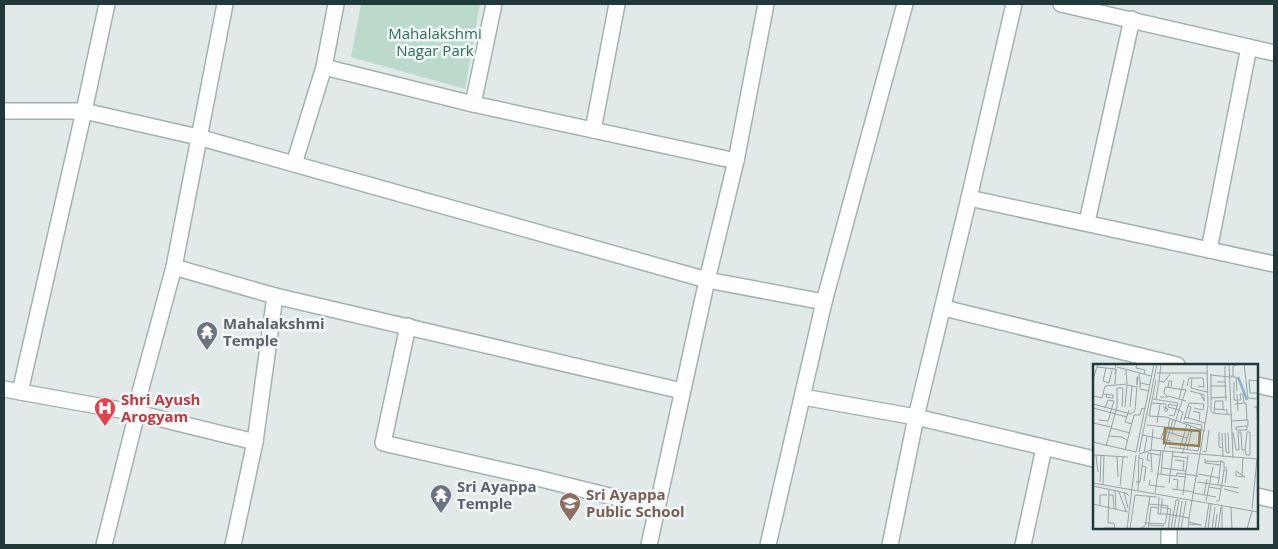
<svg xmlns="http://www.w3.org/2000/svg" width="1278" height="549" font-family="'Open Sans',sans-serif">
	<rect width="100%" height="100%" fill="#e1eae9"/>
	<polygon fill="#bbdacc" points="361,4 480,4 465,89 351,57"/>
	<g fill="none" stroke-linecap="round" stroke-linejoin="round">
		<g stroke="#a4b1b1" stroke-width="18">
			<g id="street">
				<polyline points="1061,4 1274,53"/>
				<polyline points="324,67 473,104 736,161"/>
				<polyline points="473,104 494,4"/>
				<polyline points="4,111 84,111 198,137 707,280 824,302"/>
				<polyline points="593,130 617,4"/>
				<polyline points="294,164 324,67 336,4"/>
				<polyline points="969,198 1274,264"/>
				<polyline points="1087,222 1132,19"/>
				<polyline points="1209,250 1249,47"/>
				<polyline points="174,267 275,296 682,391"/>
				<polyline points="944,308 1177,365"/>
				<polyline points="408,326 383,443 537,478 658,508"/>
				<polyline points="1257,385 1274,389"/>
				<polyline points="4,389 137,413 255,442"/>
				<polyline points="20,392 84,111 107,4"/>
				<polyline points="803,397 916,417 1094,459"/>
				<polyline points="1257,496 1274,500"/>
				<polyline points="104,545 137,413 140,392 174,267 225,4"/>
				<polyline points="233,545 255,442 275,296"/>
				<polyline points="649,545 707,280 736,161 766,4"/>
				<polyline points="768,545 824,302 905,4"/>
				<polyline points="890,545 916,417 969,198 1014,4"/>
				<polyline points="1023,545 1044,448"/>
				<polyline points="1169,545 1169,528"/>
			</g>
		</g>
		<use href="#street" stroke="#fff" stroke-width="15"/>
	</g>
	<defs>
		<g id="temple-pin" transform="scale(1.125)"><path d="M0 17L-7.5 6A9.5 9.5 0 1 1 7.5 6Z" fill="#6b7280" stroke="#f1f7f6"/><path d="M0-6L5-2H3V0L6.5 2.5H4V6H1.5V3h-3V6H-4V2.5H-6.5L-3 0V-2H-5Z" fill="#fff"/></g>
		<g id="hospital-pin" transform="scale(1.125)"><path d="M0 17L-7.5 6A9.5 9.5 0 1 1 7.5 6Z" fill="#e0444e" stroke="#f1f7f6"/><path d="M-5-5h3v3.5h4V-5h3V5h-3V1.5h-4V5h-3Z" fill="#fff"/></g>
		<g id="school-pin" transform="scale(1.125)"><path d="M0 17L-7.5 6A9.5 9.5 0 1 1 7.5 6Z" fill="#8d6e63" stroke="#f1f7f6"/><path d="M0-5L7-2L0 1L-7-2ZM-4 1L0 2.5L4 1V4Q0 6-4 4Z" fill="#fff"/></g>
	</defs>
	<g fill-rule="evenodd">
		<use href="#temple-pin" x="207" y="332"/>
		<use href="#hospital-pin" x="105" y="408"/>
		<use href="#temple-pin" x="441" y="495"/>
		<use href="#school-pin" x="570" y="503"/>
	</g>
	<g text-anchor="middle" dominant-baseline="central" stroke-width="5" stroke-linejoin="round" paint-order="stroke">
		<g font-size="15" fill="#306d59" stroke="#f1f7f6">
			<text x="435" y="33">Mahalakshmi<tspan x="435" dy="17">Nagar Park</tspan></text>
		</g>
		<g font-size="15" font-weight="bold" fill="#5b616d" stroke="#f1f7f6" text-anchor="start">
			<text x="223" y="323">Mahalakshmi<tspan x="223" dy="17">Temple</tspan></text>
			<text x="457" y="486">Sri Ayappa<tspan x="457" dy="17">Temple</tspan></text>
		</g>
		<g font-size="15" font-weight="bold" fill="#be3a42" stroke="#f1f7f6" text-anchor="start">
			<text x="121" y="399">Shri Ayush<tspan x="121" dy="17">Arogyam</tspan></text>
		</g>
		<g font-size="15" font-weight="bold" fill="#785e54" stroke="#f1f7f6" text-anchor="start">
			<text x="586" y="494">Sri Ayappa<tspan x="586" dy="17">Public School</tspan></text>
		</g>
	</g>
	<g transform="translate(1093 364)">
		<rect width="165" height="165" fill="#e1eae9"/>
		<path fill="none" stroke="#8cb0cb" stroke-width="2.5" d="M 145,13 L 154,36"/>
		<path fill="none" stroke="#95a3a3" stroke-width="1" d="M 44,0 L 43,4 L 52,6 L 51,10M 68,0 L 66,17 L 71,18 L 77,10M 136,0 L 140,94M 151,0 L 155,34 L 165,35M 132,2 L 132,18M 4,3 L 22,5 L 23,0M 24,3 L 58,12M 13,4 L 10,17 L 16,19 L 19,6M 46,9 L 47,19 L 57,21M 64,9 L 114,9M 22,10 L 23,5 L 22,20M 118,10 L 118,48M 117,11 L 137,13M 137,12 L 140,12 L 140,2 L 147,0M 44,13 L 45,13 L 44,21 ZM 138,13 L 143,13 L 144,27M 99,14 L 98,24 L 114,28M 0,15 L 5,0M 165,17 L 156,16 L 157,29 L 165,29M 124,18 L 132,18 L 133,37M 141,18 L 141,36 L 148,36 L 147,30 L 150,30 L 151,39M 47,19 L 47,25 L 56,27M 94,22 L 96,14 L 110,14 L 111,23 L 105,22M 117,22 L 134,22M 75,23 L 76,17 L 79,17 L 78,23M 97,27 L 108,30 L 111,31 L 111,37 L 108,30M 10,30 L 20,31 L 20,34 L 13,33 L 14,30M 144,30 L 145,47M 0,32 L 9,34 L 12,22 L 34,20 L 33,6M 75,32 L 93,37M 67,33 L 75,33 L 71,29 L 72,23 L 93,26 L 86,46 L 75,43 L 76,40 L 84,42M 118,34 L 134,33M 60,35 L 85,39 L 81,52 L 76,51M 63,35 L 66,17M 86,35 L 91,16M 59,39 L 73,40 L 73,44 L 72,44 L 72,47 L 74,47 L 75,45 L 72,44 L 70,43M 0,40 L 38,50 L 42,47M 142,40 L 153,39 L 154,56M 95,42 L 96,39 L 111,40 L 110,46 L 101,44M 32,43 L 34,21 L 43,23M 37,43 L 39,22M 161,43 L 164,43 L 165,76M 0,44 L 34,53M 122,45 L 134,46 L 134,50M 36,46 L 32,58 L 39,60M 42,46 L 44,22M 100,47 L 107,49 L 106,57M 119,49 L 139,51M 121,49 L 122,37 L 130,37 L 130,46M 56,52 L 63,16M 56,52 L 73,53 L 112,67M 92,53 L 95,42 L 98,43 L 95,54M 6,56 L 15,57 L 21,37 L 15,36 L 12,44M 91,56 L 92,53 L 112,59M 139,57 L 155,56 L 155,62 L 143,63 L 143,66 L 154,66 L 154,62M 90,58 L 109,61 L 108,65M 0,59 L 18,63M 64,59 L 67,40M 54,61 L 72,63M 18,64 L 37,69M 126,68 L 126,83 L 130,84M 140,68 L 143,86 L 146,86 L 145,68 L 148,68 L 149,86 L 152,86 L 154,68 L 157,68 L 157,91 L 153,91 L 152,86M 79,69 L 86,46 L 90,48 L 87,58M 129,69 L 130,93M 132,69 L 133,88 L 136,89 L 135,69M 49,71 L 78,77M 16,72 L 29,73 L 35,77M 68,74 L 71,67 L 94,74M 72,75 L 77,55M 0,78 L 43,88M 13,82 L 24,43 L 24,24 L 30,24 L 29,43M 76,83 L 105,87M 87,85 L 94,60M 32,86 L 41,51 L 47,51 L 49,44 L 52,45M 58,86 L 60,65M 71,86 L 80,56M 94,86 L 99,66M 105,87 L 108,69M 110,87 L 113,88 L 116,66M 43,88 L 61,0M 46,88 L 64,0M 51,89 L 54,73M 58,89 L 59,108M 46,90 L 59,86 L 165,95M 89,90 L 98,62M 0,91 L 35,93M 3,92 L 5,108M 79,92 L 95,94M 24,93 L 25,113M 112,95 L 112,99 L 128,101M 82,96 L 91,97 L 90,106M 57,97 L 54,96 L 55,89 L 67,91M 112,97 L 131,98 L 131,104 L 134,104M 49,102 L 53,103 L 51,117M 69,104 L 93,107M 130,106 L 134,106 L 132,119M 65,110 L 93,113M 68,110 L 70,87M 105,110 L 127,114M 149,111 L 152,113 L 143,112 L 143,107 L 149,111 L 150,94M 83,112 L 84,109 L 105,112M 80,115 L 85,116 L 84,126M 57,116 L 56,121 L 72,123M 7,118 L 8,92M 43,118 L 47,118 L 50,95 L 46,94M 104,118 L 146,124M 0,119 L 165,148M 76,119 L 80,88M 10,120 L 11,92M 125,121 L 128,96M 0,122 L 33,129 L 36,132M 27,122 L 30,93M 116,123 L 128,125 L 131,106M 79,125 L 101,128M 131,125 L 146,129M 22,126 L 23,145M 45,126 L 46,91M 26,128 L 33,147M 31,128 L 35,144M 62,129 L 68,87M 101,129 L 123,133M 16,131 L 20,131 L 21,145M 90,131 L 95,91M 111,131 L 114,115M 66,133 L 65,150 L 68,150M 113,137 L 120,103M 123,137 L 126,137 L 128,125M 0,140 L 35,148M 56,140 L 66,141 L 69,141 L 75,142 L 74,150 L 68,150 L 68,142 L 69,141 L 69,134M 7,141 L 7,131 L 14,131M 68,143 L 78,145 L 75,165M 138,143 L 139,165M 159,145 L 164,95M 96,154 L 115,42 L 114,0M 53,159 L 72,160 L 74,150 L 96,154 L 95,165M 95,160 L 108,161 L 96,158M 56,161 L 71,162M 11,164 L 22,164 L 21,159 L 15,159 L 16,125M 34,165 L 43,91M 37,165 L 42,131 L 64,133M 46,165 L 52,162 L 57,132M 55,165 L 58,143 L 65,144M 78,165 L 83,136 L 86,136M 81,165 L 86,136M 85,165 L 89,137M 88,165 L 93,137M 112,165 L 116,139M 115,165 L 118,140M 119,165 L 122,143M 122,165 L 124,150M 125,165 L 128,143M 129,165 L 129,141M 154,165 L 159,147"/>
		<path fill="#987c52" fill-opacity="0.15" stroke="#987c52" stroke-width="2.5" d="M 72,64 L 107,67 L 106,82 L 71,79 Z"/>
		<rect width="165" height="165" fill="none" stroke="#223939" stroke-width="2.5"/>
	</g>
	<rect width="1278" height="549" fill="none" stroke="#223939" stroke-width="10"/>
</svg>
